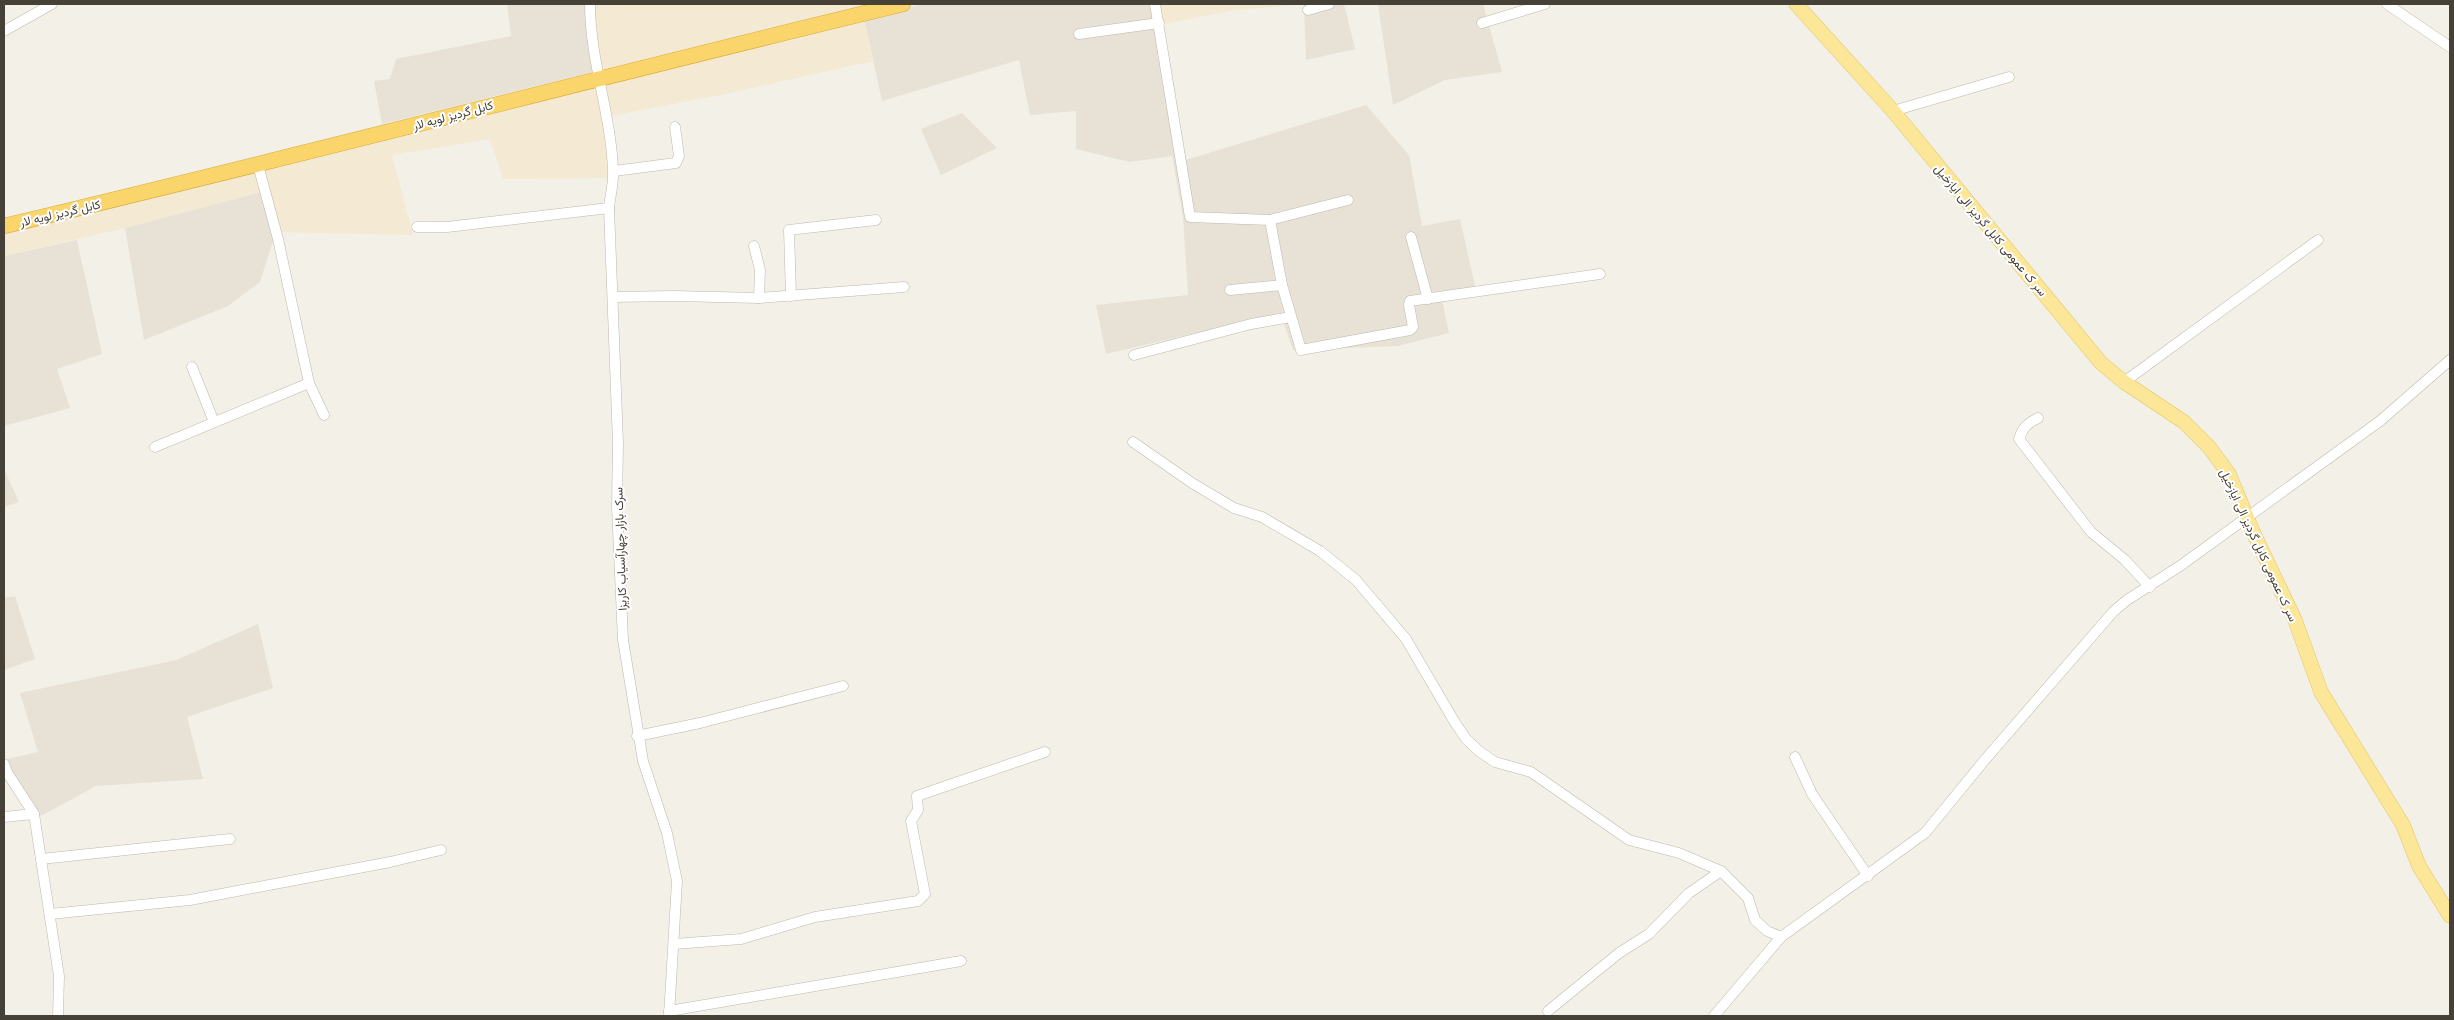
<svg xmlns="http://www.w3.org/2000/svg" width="2454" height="1020" font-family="Lato,Vazirmatn,sans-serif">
	<rect width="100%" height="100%" fill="#f3f0e7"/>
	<g fill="#e7e2d5">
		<polygon points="507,4 585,4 596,71 382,124 374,81 390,79 396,59 511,36"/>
		<polygon points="923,4 1156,4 1179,162 1366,105 1409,155 1422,226 1460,219 1476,290 1441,295 1449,333 1398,346 1293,350 1280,313 1106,354 1096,305 1188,295 1183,217 1172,156 1130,162 1076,149 1076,111 1030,115 1019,60 882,101 864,18"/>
		<polygon points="1309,4 1344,4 1355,49 1306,60 1304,5"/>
		<polygon points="1378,4 1483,4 1502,72 1445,80 1393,105"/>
		<polygon points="962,113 997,148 941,175 921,129"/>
		<polygon points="261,192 276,232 260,282 228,306 144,340 125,228"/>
		<polygon points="77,240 102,354 57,369 70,408 4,426 4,256"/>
		<polygon points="4,469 19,502 4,507"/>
		<polygon points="15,596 35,659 4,670 4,598"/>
		<polygon points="258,624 273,688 187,717 203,779 96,786 41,816 4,760 38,752 20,693 176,660"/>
	</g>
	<g fill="#f4e9d2">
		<polygon points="585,4 869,4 596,71"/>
		<polygon points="1156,4 1309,4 1235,10 1163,24"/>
		<polygon points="864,18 873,61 725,94 611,116 610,178 503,179 490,139 392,155 413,235 276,232 261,192 125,228 4,256 4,234"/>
	</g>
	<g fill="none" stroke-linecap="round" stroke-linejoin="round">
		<g stroke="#beb8aa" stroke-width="11">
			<g id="minor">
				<path d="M 590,4 C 590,60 611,114 613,170 C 614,183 610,196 609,208 L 618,443 L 617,507 L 623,640 L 643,761 L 667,833 L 677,881 L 669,1016"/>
				<polyline points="1155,4 1190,217 1270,220 1348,200"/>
				<polyline points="2387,4 2450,47"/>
				<polyline points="1308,10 1329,4"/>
				<polyline points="1482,23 1545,4"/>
				<polyline points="4,31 52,4"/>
				<polyline points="1079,34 1159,23"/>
				<polyline points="1893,111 2009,77"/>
				<polyline points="258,165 278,239 309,383 324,415"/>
				<polyline points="614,171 676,163 679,156 675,127"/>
				<polyline points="1270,220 1282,285 1301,350 1410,330 1413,327 1409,305 1410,301 1600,274"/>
				<polyline points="417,227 447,227 609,208"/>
				<polyline points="1411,237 1428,299"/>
				<polyline points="754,246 760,270 759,298"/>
				<polyline points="1230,290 1282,285"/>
				<polyline points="791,296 789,230 876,220"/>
				<polyline points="613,297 674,296 759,298 904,287"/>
				<polyline points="1134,355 1251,324 1291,317"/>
				<polyline points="192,367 214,422"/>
				<polyline points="2124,382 2318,240"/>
				<path d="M 2038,418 C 2028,423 2022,428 2019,439 L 2091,532 L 2125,560 L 2150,587"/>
				<polyline points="1133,442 1192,483 1234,508 1262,517 1320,551 1356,580 1406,639 1454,721 1466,739 1480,752 1495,762 1531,772 1629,840 1679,853 1721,871 1748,898 1755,920 1767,931 1781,937"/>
				<polyline points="155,447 309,383"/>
				<polyline points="637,736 700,723 843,686"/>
				<polyline points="1795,757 1812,794 1868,876"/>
				<polyline points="4,764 8,774 34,814 59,976 58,1016"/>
				<polyline points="4,817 34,814"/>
				<polyline points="41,859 230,839"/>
				<polyline points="50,914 190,900 390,862 441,850"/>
				<polyline points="674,944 741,939 815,917 918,901 925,894 911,821 918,810 917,796 1045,752"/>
				<polyline points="669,1011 961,961"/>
				<polyline points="1548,1011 1619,953 1649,934 1689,893 1721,871"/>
				<polyline points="1714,1016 1781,937 1925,833 1983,762 2113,612 2127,600 2180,566 2380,421 2450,360"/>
			</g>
		</g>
		<g stroke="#e0c567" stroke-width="15">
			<polyline id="major" points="1796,4 1893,111 2101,363 2124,382 2184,422 2209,447 2229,474 2253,532 2295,620 2321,692 2403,825 2419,866 2450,916"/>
		</g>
		<g stroke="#d9ab3b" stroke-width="16">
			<path id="highway" d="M 4,226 C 304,155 603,76 903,4"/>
		</g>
		<use href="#minor" stroke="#fff" stroke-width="10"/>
		<use href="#major" stroke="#fbe797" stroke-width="14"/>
		<use href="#highway" stroke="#f9d56b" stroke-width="15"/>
	</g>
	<g text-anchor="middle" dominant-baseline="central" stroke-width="4" stroke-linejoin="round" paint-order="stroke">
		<g font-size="12" fill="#464136" stroke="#fff">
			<text transform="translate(453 115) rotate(-15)">کابل گردیز لویه لار</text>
			<text transform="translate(60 213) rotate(-13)">کابل گردیز لویه لار</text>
			<text transform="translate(1991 230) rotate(50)">سر ک عمومی کابل گردیز الی ایازخیل</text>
			<text transform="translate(2259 545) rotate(65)">سر ک عمومی کابل گردیز الی ایازخیل</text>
			<text transform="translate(620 549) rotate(-92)">سرک بازار چهارآسیاب کاریزا</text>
		</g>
	</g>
	<rect width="2454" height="1020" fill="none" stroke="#464136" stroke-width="10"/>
</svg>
